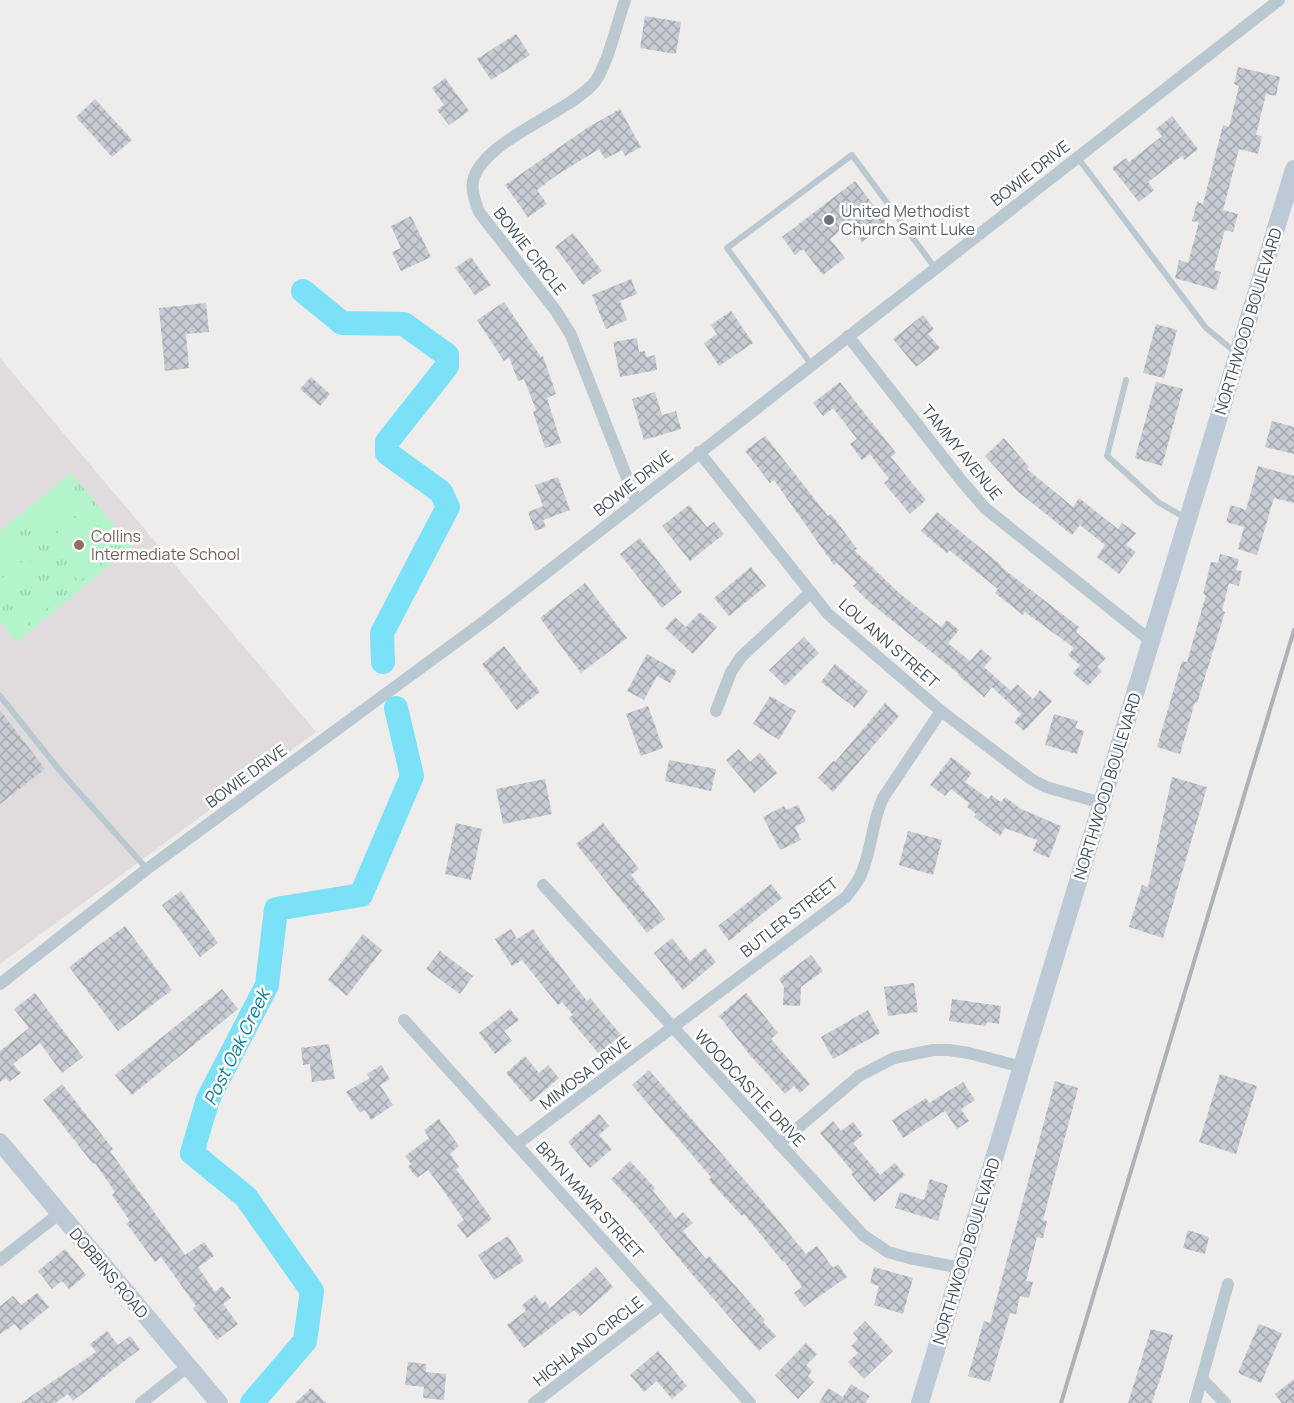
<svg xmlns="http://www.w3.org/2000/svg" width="1294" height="1403" font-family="Manrope,sans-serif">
	<defs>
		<pattern id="grass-tufts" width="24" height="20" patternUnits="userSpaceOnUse" patternTransform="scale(1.5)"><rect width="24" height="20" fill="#b3f4ca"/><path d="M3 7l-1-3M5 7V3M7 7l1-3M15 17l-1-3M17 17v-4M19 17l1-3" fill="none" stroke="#9bd3b0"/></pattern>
		<pattern id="building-cross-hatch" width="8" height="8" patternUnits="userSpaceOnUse" patternTransform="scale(1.5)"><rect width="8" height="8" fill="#c7cbd3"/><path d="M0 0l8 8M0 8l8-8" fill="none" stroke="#a3a7ae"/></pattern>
	</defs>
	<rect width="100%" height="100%" fill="#efecec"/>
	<polygon fill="#e0dcde" points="0,358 316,732 0,964"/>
	<polygon fill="url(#grass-tufts)" points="71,473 132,547 17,642 0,621 0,531"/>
	<g fill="#b3f4ca">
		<polygon points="65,489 78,505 42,536 28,519"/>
		<polygon points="83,511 97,528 60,559 47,542"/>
		<polygon points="102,535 115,551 79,582 65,565"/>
		<polygon points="7,537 21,553 0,570 0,542"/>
		<polygon points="27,558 40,574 4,605 0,601 0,580"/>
		<polygon points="45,582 59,598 22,629 9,612"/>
	</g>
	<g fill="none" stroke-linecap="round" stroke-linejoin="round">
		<g stroke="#7ae1f7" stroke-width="24">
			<polyline points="303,291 342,323 404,324 447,355 447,366 387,442 387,453 441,492 448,507 382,633 383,662"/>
			<polyline points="252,1403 305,1341 312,1291 246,1197 192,1153 208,1099 267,985 276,909 361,895 412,776 396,708"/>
		</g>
	</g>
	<g fill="url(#building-cross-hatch)">
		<polygon points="645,16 681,22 676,54 640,48"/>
		<polygon points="516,34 530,55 491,80 477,59"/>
		<polygon points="1238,67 1280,77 1276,96 1266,94 1256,135 1262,136 1258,154 1239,149 1223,210 1238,214 1233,232 1225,230 1214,270 1221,272 1216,290 1175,278 1179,260 1188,263 1199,222 1192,221 1197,202 1203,204 1223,125 1229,127 1239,86 1234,84"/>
		<polygon points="445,78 469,111 449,125 437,110 444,105 432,88"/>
		<polygon points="95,99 132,140 112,157 76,117"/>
		<polygon points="620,109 641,147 625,156 622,150 605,159 599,149 557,175 537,190 547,204 528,217 505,185 587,128"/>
		<polygon points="1172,116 1198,149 1184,160 1182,156 1148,182 1154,190 1139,202 1112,168 1126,158 1129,162 1162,136 1156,129"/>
		<polygon points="855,181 887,223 862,242 848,224 830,239 845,258 823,275 803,249 795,255 782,237"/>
		<polygon points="411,216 431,257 401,271 392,252 401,248 391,226"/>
		<polygon points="573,233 602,271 583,285 555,247"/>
		<polygon points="471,257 491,285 475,295 455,268"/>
		<polygon points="631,279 637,294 620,301 627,320 606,329 592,295"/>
		<polygon points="504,302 541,357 543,356 556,394 547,398 561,443 545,448 533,412 536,410 524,379 518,381 509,357 504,361 477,320"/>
		<polygon points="206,303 209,332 186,334 189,368 165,371 159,308"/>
		<polygon points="731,311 753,343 719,366 704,343 717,334 711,325"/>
		<polygon points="923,315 934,329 928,334 940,348 916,367 893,339"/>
		<polygon points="1156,324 1177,330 1164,378 1143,373"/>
		<polygon points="637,338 639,352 645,351 646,357 655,355 657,370 620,377 613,342"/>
		<polygon points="311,377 330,394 320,406 300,389"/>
		<polygon points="840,382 896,453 891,457 926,500 910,514 884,483 889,479 870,454 862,460 850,444 857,439 833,408 823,416 813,403"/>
		<polygon points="1156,382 1183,389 1162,466 1135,458"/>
		<polygon points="655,392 662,415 676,411 681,429 644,440 632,399"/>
		<polygon points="1272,421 1294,427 1294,454 1265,447"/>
		<polygon points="765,436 828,516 831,514 857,549 854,550 897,591 941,627 947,620 959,630 948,643 970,661 981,649 992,658 984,667 1011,691 1017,684 1033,699 1040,690 1052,701 1024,731 1014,722 1021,714 992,687 984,697 958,675 959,674 868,601 853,586 857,583 837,563 834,565 774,480 770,483 745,451"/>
		<polygon points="1004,438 1029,467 1027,469 1073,507 1079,498 1118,529 1122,523 1136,533 1126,545 1136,552 1119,574 1097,557 1105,545 1080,525 1072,535 1016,490 985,456"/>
		<polygon points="1258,466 1294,476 1294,503 1274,498 1257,555 1238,549 1244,527 1226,522 1231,505 1246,510"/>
		<polygon points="558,477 570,510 543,520 546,527 535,531 528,512 543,506 535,485"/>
		<polygon points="689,505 707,527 714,522 724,534 690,561 662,526"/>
		<polygon points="937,512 1002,566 1001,567 1079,627 1076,632 1106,658 1097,667 1102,671 1088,686 1073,673 1080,665 1068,655 1074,648 1025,612 1023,615 995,593 998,589 949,550 947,553 921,531"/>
		<polygon points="640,538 682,592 662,608 620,554"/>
		<polygon points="1220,554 1239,559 1236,570 1242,571 1239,586 1229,583 1222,611 1225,612 1197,703 1195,702 1180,754 1157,747 1182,661 1187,662 1206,595 1203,594 1211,562 1218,563"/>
		<polygon points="751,567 766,586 729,616 714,598"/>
		<polygon points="585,583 627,638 581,673 540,618"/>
		<polygon points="700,612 717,627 693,654 665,628 675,617 686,627"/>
		<polygon points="804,637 819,653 785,686 769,670"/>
		<polygon points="504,646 540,692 517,710 482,664"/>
		<polygon points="647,654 677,671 670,683 657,676 644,700 627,691"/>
		<polygon points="835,664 868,691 855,708 821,682"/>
		<polygon points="770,696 796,711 779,740 753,724"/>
		<polygon points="885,703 899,716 833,792 818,778 833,761 835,762"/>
		<polygon points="648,706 663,748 641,756 626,714"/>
		<polygon points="0,710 45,769 0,804"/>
		<polygon points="1054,714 1078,721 1075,728 1084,731 1077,754 1045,745"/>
		<polygon points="739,749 750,762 760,753 777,773 754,793 726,760"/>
		<polygon points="951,757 972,773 965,782 989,799 991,795 1001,802 1005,797 1021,809 1061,826 1049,858 1033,851 1037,840 1005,828 1000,836 974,817 976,814 967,807 969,803 951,789 945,796 930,785"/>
		<polygon points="669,760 716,769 711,791 665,781"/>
		<polygon points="1172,777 1207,787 1163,938 1129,927 1142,885 1148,887"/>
		<polygon points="545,779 552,814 503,824 496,789"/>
		<polygon points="798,805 806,821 795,827 801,840 780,850 763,817 784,806 786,810"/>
		<polygon points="456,823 482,829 471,880 445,874"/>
		<polygon points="603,823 639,869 631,875 665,919 647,933 576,844"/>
		<polygon points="908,831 942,840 933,875 899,865"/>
		<polygon points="771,884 782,898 729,941 718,926"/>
		<polygon points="181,891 218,943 200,957 162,905"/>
		<polygon points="125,926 172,990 118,1031 69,967"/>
		<polygon points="511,929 517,939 533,929 544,945 587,1001 590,998 621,1035 599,1054 569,1018 573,1015 562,1002 558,1005 522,960 512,966 495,939"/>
		<polygon points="363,934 382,950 347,996 328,980"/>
		<polygon points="672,938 690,961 705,948 716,962 683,990 654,953"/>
		<polygon points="440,951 473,976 460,994 426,969"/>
		<polygon points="811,955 823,971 801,987 800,1006 783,1005 784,987 779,979"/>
		<polygon points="914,983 918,1012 888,1016 884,987"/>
		<polygon points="222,989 238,1009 132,1095 115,1075"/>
		<polygon points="35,993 83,1057 62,1073 40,1043 13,1064 21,1073 9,1082 6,1078 0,1082 0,1051 29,1028 14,1009"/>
		<polygon points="746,993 778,1033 771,1039 810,1084 800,1093 794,1086 785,1094 750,1055 719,1016"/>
		<polygon points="952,999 1001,1006 999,1024 987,1022 986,1026 949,1021"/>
		<polygon points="510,1009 519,1020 504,1031 512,1041 495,1054 479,1033"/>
		<polygon points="868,1010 880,1033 833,1059 821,1037"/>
		<polygon points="329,1044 335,1079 312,1082 310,1064 303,1065 301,1048"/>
		<polygon points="525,1056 539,1073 548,1065 559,1078 531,1102 506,1073"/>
		<polygon points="381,1065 390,1079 380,1085 393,1105 371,1120 365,1110 360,1113 346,1092 370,1078 367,1074"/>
		<polygon points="649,1070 760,1198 806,1254 817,1246 833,1268 838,1264 847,1277 804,1307 794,1293 802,1287 784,1261 783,1262 744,1214 742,1216 709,1180 711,1177 632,1085"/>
		<polygon points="1220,1074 1257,1086 1236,1154 1199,1142"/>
		<polygon points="1055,1081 1078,1088 1043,1220 1047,1221 1043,1238 1037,1237 1026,1281 1033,1282 1029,1298 1020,1296 1016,1314 1010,1313 990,1382 968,1376 984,1321 990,1323"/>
		<polygon points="963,1082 975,1100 961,1109 969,1121 957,1129 945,1111 903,1138 892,1120 926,1098 929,1103"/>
		<polygon points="62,1084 113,1149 110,1151 185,1255 204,1242 214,1256 198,1267 215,1292 222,1286 231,1298 223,1304 238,1324 217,1340 193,1308 196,1306 161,1257 155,1262 126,1223 130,1221 112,1195 115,1192 95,1163 93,1164 43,1100"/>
		<polygon points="599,1114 609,1126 599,1135 612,1149 590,1168 568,1142"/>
		<polygon points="439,1119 459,1146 450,1154 459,1167 456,1169 492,1219 467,1238 457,1225 464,1220 438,1183 428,1170 417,1178 408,1167 411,1164 405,1156 429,1138 424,1130"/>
		<polygon points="833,1121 841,1131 853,1122 863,1135 853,1143 880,1175 895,1163 905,1175 874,1202 851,1174 853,1172 820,1133"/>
		<polygon points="630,1161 655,1188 653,1191 676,1219 683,1212 693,1223 683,1231 706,1259 709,1256 765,1320 763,1322 776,1336 759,1351 691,1273 636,1206 611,1179"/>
		<polygon points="930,1179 948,1185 938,1221 895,1208 900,1192 924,1200"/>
		<polygon points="1188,1230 1209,1237 1205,1254 1183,1248"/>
		<polygon points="508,1236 524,1261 494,1280 478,1255"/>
		<polygon points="65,1249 86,1275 69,1289 62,1281 52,1289 38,1271"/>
		<polygon points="596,1267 613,1287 580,1316 574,1310 524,1348 507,1325 526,1311 522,1305 535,1295 542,1304 545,1301 550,1308"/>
		<polygon points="874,1267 913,1278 903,1314 874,1305 879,1286 870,1283"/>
		<polygon points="37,1293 49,1307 20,1331 15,1324 0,1334 0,1306 13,1296 21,1305"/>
		<polygon points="865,1321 893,1351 864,1379 848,1362 858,1353 851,1346 858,1339 853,1333"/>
		<polygon points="1259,1324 1282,1333 1261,1383 1238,1373"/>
		<polygon points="1151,1329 1173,1335 1159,1384 1158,1384 1152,1403 1128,1403"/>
		<polygon points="107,1331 118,1345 130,1336 140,1349 73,1401 68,1394 55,1403 21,1403 96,1352 90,1344"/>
		<polygon points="806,1343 817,1354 806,1365 812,1371 808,1376 814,1382 798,1399 775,1375"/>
		<polygon points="658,1351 687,1386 672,1399 657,1381 644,1392 630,1375"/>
		<polygon points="408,1362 426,1364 426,1372 446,1374 444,1400 423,1398 424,1387 405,1385"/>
		<polygon points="1294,1379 1294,1403 1282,1403 1275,1394"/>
		<polygon points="851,1384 870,1396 865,1403 819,1403 828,1388 843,1397"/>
		<polygon points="311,1388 326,1403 295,1403"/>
	</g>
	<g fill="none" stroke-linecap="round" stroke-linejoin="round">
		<g stroke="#bac8d1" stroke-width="6">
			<polyline points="1078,158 1206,328 1235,352"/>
			<polyline points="811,364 727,248 852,155 935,268"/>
			<polyline points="1126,380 1107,456 1158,502 1187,519"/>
			<polyline points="0,696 61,772 147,869"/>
		</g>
		<g stroke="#bac8d1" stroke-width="12">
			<path d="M 625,0 C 618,20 606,72 592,85 C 563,115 488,139 474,177 C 470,188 475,201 479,212 L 556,311 L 571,335 L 636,501"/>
			<polyline points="848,336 960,479 985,508 1151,641"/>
			<polyline points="699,452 828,614 941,711 1031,779 1046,787 1102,803"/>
			<polyline points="716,711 731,672 741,657 811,592"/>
			<polyline points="543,885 863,1235 888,1252 909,1258 961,1268"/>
			<polyline points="0,984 147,869 482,623 1279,0"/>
			<polyline points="404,1020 750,1403"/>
			<path d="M 517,1144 L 846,897 C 852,889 859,881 862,872 C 872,848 872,821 883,798 L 941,711"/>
			<polyline points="779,1144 859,1076 894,1058 933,1050 949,1050 969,1053 1022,1067"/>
			<polyline points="0,1260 60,1213"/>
			<polyline points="1202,1379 1225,1403"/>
			<polyline points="141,1403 187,1367"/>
			<polyline points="534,1403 661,1305"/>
			<polyline points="1195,1403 1228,1284"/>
		</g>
		<g stroke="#bccad8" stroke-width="18">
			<polyline points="0,1142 219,1403"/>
			<polyline points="920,1403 1294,169"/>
		</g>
		<polyline stroke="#adb2b8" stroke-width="4" points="1061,1403 1294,630"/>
	</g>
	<circle fill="#6b7280" stroke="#fff" stroke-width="2" cx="829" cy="220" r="6"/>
	<circle fill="#8d6e63" stroke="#fff" stroke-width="2" cx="79" cy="545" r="6"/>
	<g text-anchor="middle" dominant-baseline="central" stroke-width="5" stroke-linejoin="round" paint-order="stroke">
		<g font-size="16" fill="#42515c" stroke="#fff">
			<text transform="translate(1030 173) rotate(-38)">BOWIE DRIVE</text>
			<text transform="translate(530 251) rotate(52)">BOWIE CIRCLE</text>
			<text transform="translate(1248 321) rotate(-73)">NORTHWOOD BOULEVARD</text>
			<text transform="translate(962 452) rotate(51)">TAMMY AVENUE</text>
			<text transform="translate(633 483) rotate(-38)">BOWIE DRIVE</text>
			<text transform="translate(889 643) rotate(41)">LOU ANN STREET</text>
			<text transform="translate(246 776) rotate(-36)">BOWIE DRIVE</text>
			<text transform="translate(1107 786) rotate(-73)">NORTHWOOD BOULEVARD</text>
			<text transform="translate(789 917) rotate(-38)">BUTLER STREET</text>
			<text transform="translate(585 1073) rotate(-37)">MIMOSA DRIVE</text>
			<text transform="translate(750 1088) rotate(47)">WOODCASTLE DRIVE</text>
			<text transform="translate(590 1200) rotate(48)">BRYN MAWR STREET</text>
			<text transform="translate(966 1251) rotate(-73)">NORTHWOOD BOULEVARD</text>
			<text transform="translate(109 1273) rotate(50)">DOBBINS ROAD</text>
			<text transform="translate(588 1341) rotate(-38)">HIGHLAND CIRCLE</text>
		</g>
		<g font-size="16" fill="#5b616d" stroke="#fff" text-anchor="start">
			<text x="841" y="211">United Methodist<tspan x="841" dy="18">Church Saint Luke</tspan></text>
		</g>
		<g font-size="16" fill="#785e54" stroke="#fff" text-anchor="start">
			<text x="91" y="536">Collins<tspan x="91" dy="18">Intermediate School</tspan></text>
		</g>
		<g font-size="18" font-style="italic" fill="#037f99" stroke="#fff">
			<text transform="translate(236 1047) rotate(-64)">Post Oak Creek</text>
		</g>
	</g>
</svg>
